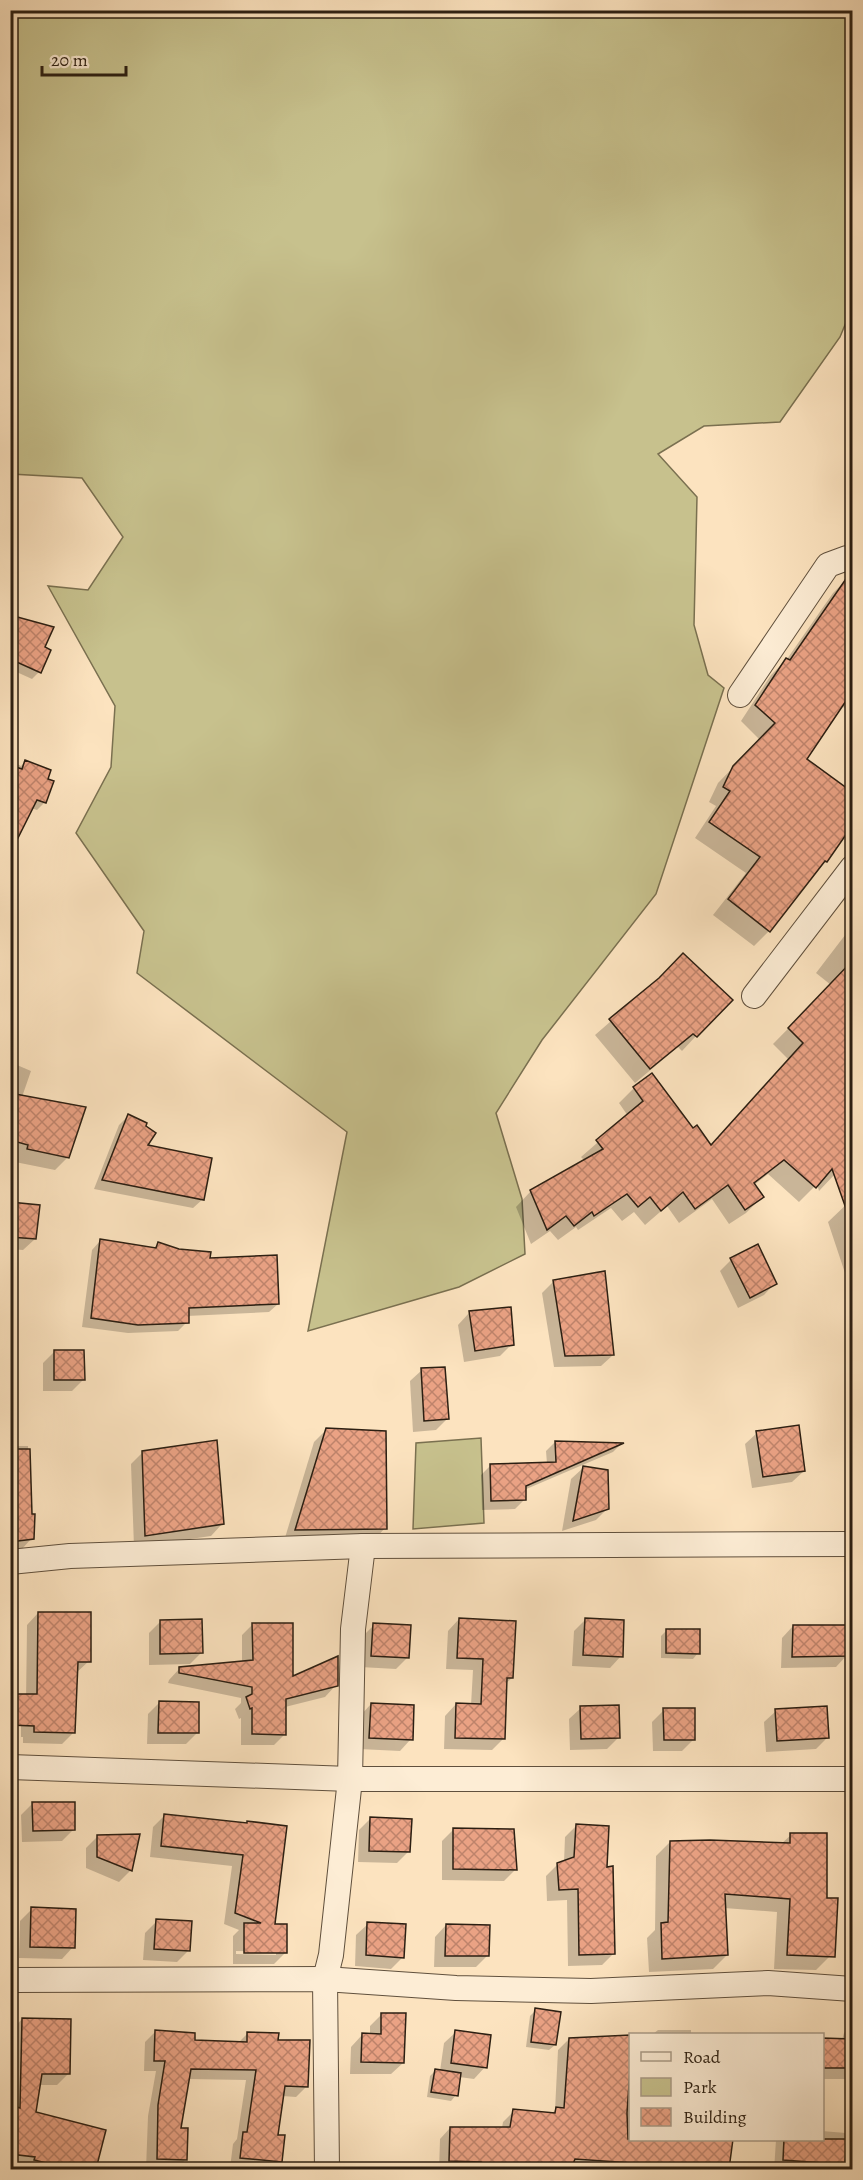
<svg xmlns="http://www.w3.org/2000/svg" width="863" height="2180" font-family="Alegreya,serif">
	<defs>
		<pattern id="building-cross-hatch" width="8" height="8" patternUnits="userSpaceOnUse" patternTransform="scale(1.5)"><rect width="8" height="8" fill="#eaa284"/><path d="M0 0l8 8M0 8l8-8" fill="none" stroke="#be836b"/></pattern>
	</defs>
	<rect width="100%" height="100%" fill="#fce3bf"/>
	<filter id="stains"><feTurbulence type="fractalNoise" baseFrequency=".00333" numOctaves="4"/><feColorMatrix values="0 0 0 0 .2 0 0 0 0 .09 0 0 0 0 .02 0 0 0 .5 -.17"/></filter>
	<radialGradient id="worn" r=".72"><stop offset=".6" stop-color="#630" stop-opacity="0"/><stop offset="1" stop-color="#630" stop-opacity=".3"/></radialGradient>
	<g fill="#c7c18d" stroke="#7a7050" stroke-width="1.5">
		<polygon points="10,11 852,11 852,308 840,337 780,422 704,426 658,454 697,497 694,625 708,675 724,688 656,894 542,1040 496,1113 522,1199 525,1254 459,1287 308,1331 347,1132 137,973 144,931 76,833 111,767 115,706 48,586 88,590 123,537 82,478 11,474"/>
		<polygon points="481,1438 484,1523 413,1529 416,1443"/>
	</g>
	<g fill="#0003" fill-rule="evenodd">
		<polygon points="848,578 852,581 852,712 841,706 805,760 852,794 852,823 826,861 769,931 754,946 713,915 746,873 695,838 716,806 709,802 718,783 760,740 741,721 771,675 787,659 833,593"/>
		<polygon points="10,617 43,648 39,672 32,679 10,669"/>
		<polygon points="10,760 21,766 25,762 46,780 52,782 44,803 37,810 31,808 10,847"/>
		<polygon points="852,926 852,1156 819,1191 817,1184 799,1202 768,1174 754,1185 762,1197 746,1213 729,1224 712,1199 679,1223 667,1206 645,1225 634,1212 622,1221 611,1208 578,1230 576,1227 558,1240 550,1231 531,1244 516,1207 531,1191 585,1161 581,1157 628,1116 619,1103 634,1088 692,1130 710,1147 789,1060 773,1044 831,985 816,973"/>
		<polygon points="657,981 696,1036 682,1051 678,1047 635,1083 595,1035"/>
		<polygon points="10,1062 31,1071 22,1097 68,1157 55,1170 15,1162 16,1157 10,1156"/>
		<polygon points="128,1116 145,1146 203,1199 193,1208 94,1189 119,1125"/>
		<polygon points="852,1199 852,1294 828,1222"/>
		<polygon points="10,1204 35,1239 23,1250 10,1249"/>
		<polygon points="100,1241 153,1249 158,1244 208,1259 278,1304 269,1312 187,1316 187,1322 178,1331 128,1333 82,1327 92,1250"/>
		<polygon points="731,1260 775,1283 764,1295 738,1308 720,1271"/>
		<polygon points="554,1281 613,1355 601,1366 554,1367 542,1293"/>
		<polygon points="469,1313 512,1344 500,1356 464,1362 458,1325"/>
		<polygon points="55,1351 84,1379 72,1391 43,1391 43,1363"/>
		<polygon points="422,1370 447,1419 436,1430 413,1432 410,1381"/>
		<polygon points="326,1430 385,1528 374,1540 284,1541 314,1442"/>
		<polygon points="757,1433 804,1471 792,1482 752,1488 745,1444"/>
		<polygon points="555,1442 621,1444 613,1452 524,1490 524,1500 515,1509 482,1510 481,1475 490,1466 547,1464 546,1451"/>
		<polygon points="10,1446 28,1446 32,1538 21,1550 10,1551"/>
		<polygon points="143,1452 222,1524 211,1536 134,1547 131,1464"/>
		<polygon points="583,1468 608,1508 596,1520 562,1531 571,1479"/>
		<polygon points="38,1613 89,1661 76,1673 74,1732 62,1744 23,1743 23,1737 21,1737 21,1707 26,1702 27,1625"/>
		<polygon points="459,1619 512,1678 505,1684 503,1739 492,1750 444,1749 445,1716 456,1704 471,1705 473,1670 446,1669 448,1631"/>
		<polygon points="586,1619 621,1656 610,1668 572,1666 574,1631"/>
		<polygon points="161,1621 201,1653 190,1664 149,1665 149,1633"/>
		<polygon points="253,1624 291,1679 336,1685 325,1697 285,1707 285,1734 274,1745 241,1745 241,1718 239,1719 235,1709 241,1703 241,1698 168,1683 169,1680 180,1668 242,1663 242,1635"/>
		<polygon points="374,1625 408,1657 396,1669 360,1667 362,1637"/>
		<polygon points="793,1626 847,1655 836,1667 781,1668 782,1638"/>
		<polygon points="667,1630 698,1653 693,1659 661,1658 661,1636"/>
		<polygon points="159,1703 198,1732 186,1744 147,1744 148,1714"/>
		<polygon points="371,1704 411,1739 400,1751 359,1749 360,1716"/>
		<polygon points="581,1708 619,1737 607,1749 570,1750 569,1719"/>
		<polygon points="664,1710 694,1739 682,1751 653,1751 652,1722"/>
		<polygon points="776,1711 827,1738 816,1749 766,1752 764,1722"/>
		<polygon points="33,1803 73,1830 62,1841 22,1842 21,1815"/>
		<path d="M 164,1816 L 246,1824 L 248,1822 L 273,1925 L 285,1953 L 274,1964 L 233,1964 L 233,1936 L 239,1930 L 224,1924 L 232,1866 L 150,1857 L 153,1827 ZM 236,1951 L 276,1952 L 276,1955 L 236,1954 Z"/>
		<polygon points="370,1819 409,1851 397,1863 358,1862 359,1830"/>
		<polygon points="576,1826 606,1868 613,1954 602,1965 568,1966 567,1900 547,1901 546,1876 558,1864 564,1862 565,1837"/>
		<polygon points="453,1830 516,1869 504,1881 442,1880 442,1841"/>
		<polygon points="791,1835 826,1899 830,1956 816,1970 774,1969 777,1912 724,1908 727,1955 713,1969 649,1972 647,1938 655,1930 656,1856 670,1842 781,1844"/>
		<polygon points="98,1836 131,1870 119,1882 86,1868 86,1848"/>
		<polygon points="32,1909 73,1947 62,1959 19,1958 20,1921"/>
		<polygon points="157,1921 189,1950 177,1962 143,1960 145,1933"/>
		<polygon points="368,1924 403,1957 391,1969 355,1966 356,1935"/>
		<polygon points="446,1925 487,1956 476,1967 434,1967 435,1937"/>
		<polygon points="536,2010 555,2045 549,2050 526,2047 530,2016"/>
		<polygon points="382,2014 403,2063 391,2074 350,2074 351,2047 362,2035 370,2035 370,2026"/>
		<polygon points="22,2019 68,2074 57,2085 38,2085 34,2113 104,2131 95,2170 24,2170 10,2167 11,2031"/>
		<polygon points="852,2024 852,2079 822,2079 822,2040 842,2040 844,2033"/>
		<polygon points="658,2030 691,2030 691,2034 653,2034"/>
		<polygon points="156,2031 193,2041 238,2043 248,2033 277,2041 307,2086 296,2097 282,2096 277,2136 280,2161 272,2170 230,2168 233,2144 237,2139 246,2080 188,2079 179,2130 186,2159 176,2170 146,2169 148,2116 156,2071 144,2071 145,2042"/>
		<polygon points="456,2032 485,2067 474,2079 459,2077 456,2095 451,2101 427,2097 430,2076 435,2071 440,2071 444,2043"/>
		<polygon points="630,2037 630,2140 731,2140 727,2170 439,2170 440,2139 450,2128 502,2128 503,2122 514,2111 551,2115 555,2110 558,2050 569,2039"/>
		<polygon points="852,2103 852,2170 774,2170 776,2140 822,2140 822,2131 846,2133"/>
	</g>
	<g fill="url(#building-cross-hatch)" stroke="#2c1f12" stroke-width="1.5">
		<polygon points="850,573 852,573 852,692 807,759 852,792 852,826 827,862 825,861 770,932 728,899 760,857 709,822 730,791 723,787 733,766 775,723 755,705 786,658 790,660"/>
		<polygon points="10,615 54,627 45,647 51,650 41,673 10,659"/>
		<polygon points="25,760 51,770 48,779 54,781 46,803 37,800 10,854 10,765 22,769"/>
		<polygon points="683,953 733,1000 697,1037 693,1034 650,1069 609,1019 659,978"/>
		<polygon points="852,961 852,1216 849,1217 832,1169 816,1188 784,1160 754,1183 764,1197 745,1210 728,1185 695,1209 683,1192 661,1211 650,1197 638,1207 627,1194 594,1216 592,1212 574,1226 566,1216 547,1230 530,1190 603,1149 596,1140 643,1101 633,1087 652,1073 693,1128 697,1125 711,1145 803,1043 788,1028"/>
		<polygon points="10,1093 86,1107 69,1158 27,1149 28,1145 10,1140"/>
		<polygon points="128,1114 147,1123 146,1126 156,1133 148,1145 212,1158 204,1200 102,1180"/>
		<polygon points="10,1202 40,1205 36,1239 10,1237"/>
		<polygon points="100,1239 156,1248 158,1242 179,1249 211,1252 210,1258 277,1255 279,1304 189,1308 189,1323 138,1325 91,1318"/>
		<polygon points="758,1244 777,1284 750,1298 730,1258"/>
		<polygon points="605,1271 614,1355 565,1356 553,1280"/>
		<polygon points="511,1307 514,1345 475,1351 469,1311"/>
		<polygon points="54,1350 84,1350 85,1380 54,1380"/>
		<polygon points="445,1367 449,1419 424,1421 421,1368"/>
		<polygon points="799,1425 805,1471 763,1477 756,1431"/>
		<polygon points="326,1428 386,1431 387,1529 295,1530"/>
		<polygon points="217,1440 224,1524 145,1536 142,1451"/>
		<polygon points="555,1441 624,1443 526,1486 526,1500 491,1501 490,1464 556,1462"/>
		<polygon points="10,1449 30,1449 32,1514 35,1514 34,1539 10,1542"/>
		<polygon points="583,1466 608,1470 609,1509 573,1521"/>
		<polygon points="38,1612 91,1612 91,1662 78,1662 75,1733 34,1732 34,1726 10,1725 10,1694 37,1694"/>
		<polygon points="459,1618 516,1621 513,1678 507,1678 505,1739 455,1738 456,1703 481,1704 483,1659 457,1658"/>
		<polygon points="585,1618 624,1620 623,1657 583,1655"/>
		<polygon points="202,1619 203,1653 160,1654 160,1620"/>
		<polygon points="252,1623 293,1623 293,1676 338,1656 338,1686 286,1699 286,1735 252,1734 252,1708 250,1709 246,1697 252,1694 252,1687 179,1673 179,1667 253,1660"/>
		<polygon points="373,1623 411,1625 409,1658 371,1656"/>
		<polygon points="793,1625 849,1625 849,1656 792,1657"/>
		<polygon points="666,1629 700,1629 700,1654 666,1653"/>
		<polygon points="159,1701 199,1702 199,1733 158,1733"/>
		<polygon points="371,1703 414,1705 413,1740 369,1738"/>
		<polygon points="619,1705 620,1738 581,1739 580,1706"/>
		<polygon points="827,1706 829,1738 777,1741 775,1709"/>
		<polygon points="663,1708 695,1708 695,1740 664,1740"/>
		<polygon points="32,1802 75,1802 75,1830 33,1831"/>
		<polygon points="164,1814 247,1823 247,1821 287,1826 275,1924 287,1924 287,1953 244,1953 244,1923 261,1923 235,1913 243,1855 161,1846"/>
		<polygon points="370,1817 412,1819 410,1852 369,1851"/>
		<polygon points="576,1824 609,1826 607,1867 613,1866 615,1954 579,1955 578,1889 559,1890 557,1863 574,1857"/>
		<polygon points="453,1828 514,1829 517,1870 453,1869"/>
		<polygon points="790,1833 827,1833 827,1898 838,1898 835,1957 787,1955 790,1899 725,1894 728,1955 662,1959 661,1923 668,1922 670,1841 710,1840 790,1843"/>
		<polygon points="140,1834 132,1871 97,1857 97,1835"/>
		<polygon points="31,1907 76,1909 75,1948 30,1947"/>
		<polygon points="156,1919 192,1921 190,1951 154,1949"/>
		<polygon points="367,1922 406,1924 404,1958 366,1955"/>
		<polygon points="446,1924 490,1925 489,1956 445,1956"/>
		<polygon points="535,2008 561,2012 556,2045 531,2042"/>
		<polygon points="381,2013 406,2013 404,2063 361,2062 362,2033 381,2034"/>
		<polygon points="22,2018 71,2019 70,2074 42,2074 36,2112 106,2130 96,2169 72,2169 34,2160 35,2157 10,2154 17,2107 20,2108"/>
		<polygon points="155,2030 195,2033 195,2040 247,2042 247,2032 279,2033 278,2040 310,2040 308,2087 285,2086 278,2135 285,2135 282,2162 240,2158 243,2132 247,2132 256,2070 191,2069 181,2128 188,2128 187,2160 157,2159 158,2105 165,2061 154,2061"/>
		<polygon points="455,2030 491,2035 487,2068 451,2063"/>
		<polygon points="630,2035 630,2070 627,2113 628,2139 733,2139 729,2169 704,2169 705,2168 661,2169 661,2165 575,2159 571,2169 482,2169 481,2162 449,2161 450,2127 510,2127 513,2109 555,2113 556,2107 564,2108 569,2038"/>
		<polygon points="822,2038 852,2039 852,2068 822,2068"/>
		<polygon points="435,2069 461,2073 458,2096 431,2092"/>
		<polygon points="784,2139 848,2139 844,2169 822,2169 823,2163 783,2160"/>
	</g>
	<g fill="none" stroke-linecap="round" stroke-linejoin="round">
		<g stroke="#60503d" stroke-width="26">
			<g id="minor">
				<polyline points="740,695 828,565 847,558 852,559"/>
				<polyline points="754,996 852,868"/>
				<polyline points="10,1562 70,1556 363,1546 852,1544"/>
				<polyline points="10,1767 350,1779 848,1779"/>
				<polyline points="10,1980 325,1979 456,1988 591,1991 768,1983 852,1989"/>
				<polyline points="327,2170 325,1979 331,1955 350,1779 353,1629 363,1546"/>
			</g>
		</g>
		<use href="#minor" stroke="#fdedd5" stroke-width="24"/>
	</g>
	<rect width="863" height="2180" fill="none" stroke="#fce3bf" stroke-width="36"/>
	<rect x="12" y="12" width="839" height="2156" fill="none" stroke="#2c1f12" stroke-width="3"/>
	<rect x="18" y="18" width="827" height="2144" fill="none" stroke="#2c1f12" stroke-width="1.5"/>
	<rect x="629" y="2033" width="195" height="108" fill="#fdedd5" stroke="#a99b87" stroke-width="1.5"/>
	<rect x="641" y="2052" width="30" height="9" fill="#fdedd5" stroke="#a99b87" stroke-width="1.5"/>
	<text x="683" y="2063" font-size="18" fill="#2c1f12">Road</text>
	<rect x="641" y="2078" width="30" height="18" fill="#c7c18d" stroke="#a99b87" stroke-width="1.5"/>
	<text x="683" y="2093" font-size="18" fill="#2c1f12">Park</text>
	<rect x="641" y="2108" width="30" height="18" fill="url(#building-cross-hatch)" stroke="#a99b87" stroke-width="1.5"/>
	<text x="683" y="2123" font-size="18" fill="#2c1f12">Building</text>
	<path d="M42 66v9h84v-9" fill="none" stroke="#2c1f12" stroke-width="3"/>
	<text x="51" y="66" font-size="18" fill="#2c1f12" stroke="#fdedd5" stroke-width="4.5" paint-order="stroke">20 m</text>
	<rect width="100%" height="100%" filter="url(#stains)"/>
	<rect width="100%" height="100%" fill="url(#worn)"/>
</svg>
